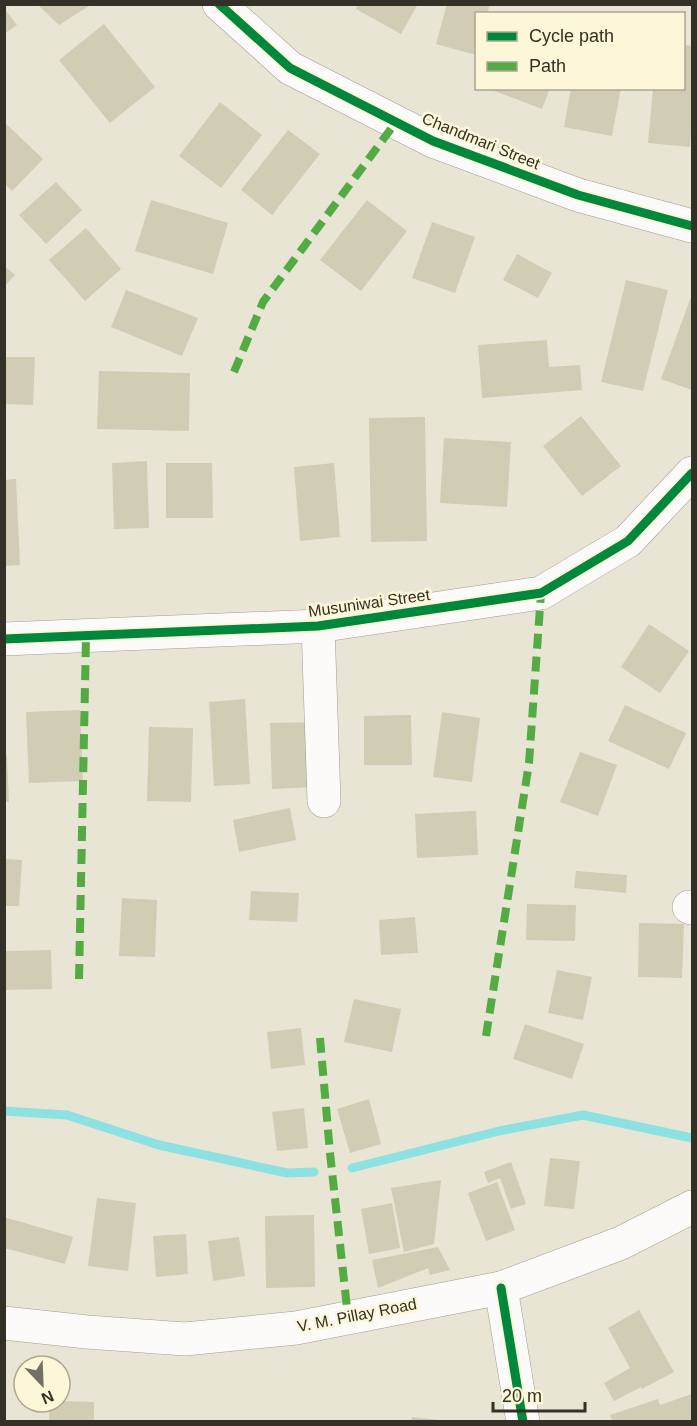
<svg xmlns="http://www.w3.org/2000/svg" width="697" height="1426" font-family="Arial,sans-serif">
	<rect width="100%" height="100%" fill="#e8e5d5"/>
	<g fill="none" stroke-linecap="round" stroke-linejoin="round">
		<g stroke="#8ee1e1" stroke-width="9">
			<polyline points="4,1111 67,1115 159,1145 287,1173 314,1172"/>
			<polyline points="352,1168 499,1131 583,1115 692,1138"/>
		</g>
	</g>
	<g fill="#d1ccb4">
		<polygon points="37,4 92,4 59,25"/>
		<polygon points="358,4 418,4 401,34 356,9"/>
		<polygon points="447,4 490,4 487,14 476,14 476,55 436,44"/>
		<polygon points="4,8 17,25 4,34"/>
		<polygon points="104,24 155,87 110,123 59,60"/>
		<polygon points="684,45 692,46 692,117 690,147 648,143 653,88 684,88"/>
		<polygon points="492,88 550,88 542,109 492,90"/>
		<polygon points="571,88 621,88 612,136 564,127"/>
		<polygon points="220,102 262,135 221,188 179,156"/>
		<polygon points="4,122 43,159 12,191 4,183"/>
		<polygon points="288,130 320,154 272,215 241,190"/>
		<polygon points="56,182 82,210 46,244 19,215"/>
		<polygon points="151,200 228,223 213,274 135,251"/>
		<polygon points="367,200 407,231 361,291 320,260"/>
		<polygon points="432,222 475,237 455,293 412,278"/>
		<polygon points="86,228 121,269 85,301 49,260"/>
		<polygon points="517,254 552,273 538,298 503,280"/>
		<polygon points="4,266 15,275 4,287"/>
		<polygon points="626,280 668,290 643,391 601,382"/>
		<polygon points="126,290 198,318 182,356 111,327"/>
		<polygon points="692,294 692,390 661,379"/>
		<polygon points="547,340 549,367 580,365 582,390 482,398 478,345"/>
		<polygon points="4,357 35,357 33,405 4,404"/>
		<polygon points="99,371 190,373 189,431 97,429"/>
		<polygon points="581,416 621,466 582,496 543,446"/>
		<polygon points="425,417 427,541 371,542 369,418"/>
		<polygon points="444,438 511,442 507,507 440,503"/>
		<polygon points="147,461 149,528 114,529 112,463"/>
		<polygon points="166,463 212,463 213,518 166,518"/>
		<polygon points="334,463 340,537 300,541 294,467"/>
		<polygon points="16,479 20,565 4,566 4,480"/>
		<polygon points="649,624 689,651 660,693 621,667"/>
		<polygon points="245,699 250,784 214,786 209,702"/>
		<polygon points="625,705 686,733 669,769 608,741"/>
		<polygon points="80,710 83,781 29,783 26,712"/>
		<polygon points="442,712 480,718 472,782 433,777"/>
		<polygon points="411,715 412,765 364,765 364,716"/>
		<polygon points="314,722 316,787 272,789 270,723"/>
		<polygon points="149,727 193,728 191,802 147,801"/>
		<polygon points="580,752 617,765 598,816 560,802"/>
		<polygon points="7,756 9,802 4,802 4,757"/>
		<polygon points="290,808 296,840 239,852 233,820"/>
		<polygon points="476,811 478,855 417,858 415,814"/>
		<polygon points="4,859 22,860 19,906 4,906"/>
		<polygon points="576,871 627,875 626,893 574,888"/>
		<polygon points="251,891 299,893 297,922 249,920"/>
		<polygon points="122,898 157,900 155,957 119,956"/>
		<polygon points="527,904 576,905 575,941 526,940"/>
		<polygon points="415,917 418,953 381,955 379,920"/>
		<polygon points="639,923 684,924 682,978 638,977"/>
		<polygon points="51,950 52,989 4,990 4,951"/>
		<polygon points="557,970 592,977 583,1020 548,1013"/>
		<polygon points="354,999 401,1009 392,1052 344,1042"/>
		<polygon points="525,1024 584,1044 572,1079 513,1059"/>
		<polygon points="301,1028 305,1065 271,1069 267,1032"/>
		<polygon points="369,1099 381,1144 350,1153 337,1109"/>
		<polygon points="304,1108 308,1148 277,1151 272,1112"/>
		<polygon points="550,1158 580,1161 574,1209 544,1206"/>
		<polygon points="511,1162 526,1204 511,1209 500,1178 488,1183 484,1172"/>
		<polygon points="441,1180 434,1244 404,1252 391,1188"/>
		<polygon points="497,1182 515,1230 486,1241 468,1193"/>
		<polygon points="97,1198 136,1203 128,1271 88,1266"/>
		<polygon points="392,1203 400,1248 369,1254 361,1209"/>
		<polygon points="314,1215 315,1287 266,1288 265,1216"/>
		<polygon points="4,1217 73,1237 65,1264 4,1248"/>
		<polygon points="186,1234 188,1274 156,1277 153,1236"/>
		<polygon points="239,1237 245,1276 213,1281 208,1241"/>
		<polygon points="438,1247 450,1270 430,1275 428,1268 378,1288 372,1260"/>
		<polygon points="639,1310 674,1372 642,1389 641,1387 614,1401 604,1383 630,1368 608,1328"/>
		<polygon points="692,1394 692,1422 613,1422 610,1415 658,1399 660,1405"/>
		<polygon points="60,1401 94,1402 94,1422 49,1422 49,1402"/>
		<polygon points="412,1417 440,1420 440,1422 411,1422"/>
	</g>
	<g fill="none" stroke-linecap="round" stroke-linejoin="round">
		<g stroke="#9f9d91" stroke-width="34">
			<g id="street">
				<polyline points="318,626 324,801"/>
				<polyline points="4,639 318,626 541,593 628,541 692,473"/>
				<polyline points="689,907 692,908"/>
				<polyline points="501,1288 523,1422"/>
			</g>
		</g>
		<g stroke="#9f9d91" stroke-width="34">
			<g id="secondary">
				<polyline points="219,4 290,68 433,141 578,195 692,226"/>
				<polyline points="4,1323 87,1332 185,1339 296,1328 501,1288 621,1243 692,1207"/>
			</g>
		</g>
		<use href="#street" stroke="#fcfbf9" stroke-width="33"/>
		<use href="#secondary" stroke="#fcfbf9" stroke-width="33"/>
		<g stroke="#54ab44" stroke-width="8" stroke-dasharray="15 8" stroke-linecap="butt">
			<polyline points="234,372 263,302 396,122"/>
			<polyline points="79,979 86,637"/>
			<polyline points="486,1036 529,763 541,593"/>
			<polyline points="320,1038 330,1153 348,1317"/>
		</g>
		<g stroke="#fdf7da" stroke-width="13">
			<g id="cycleway">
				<polyline points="219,4 290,68 433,141 578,195 692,226"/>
				<polyline points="4,639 318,626 541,593 628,541 692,473"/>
				<polyline points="501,1288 523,1422"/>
			</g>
		</g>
		<use href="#cycleway" stroke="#00873e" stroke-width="9"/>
	</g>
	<g text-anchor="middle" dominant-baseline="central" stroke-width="5" stroke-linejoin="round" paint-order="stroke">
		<g font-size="16" fill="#333025" stroke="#fdf7da">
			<text transform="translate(481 141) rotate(22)">Chandmari Street</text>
			<text transform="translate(369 603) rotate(-8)">Musuniwai Street</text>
			<text transform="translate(357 1315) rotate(-11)">V. M. Pillay Road</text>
		</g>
	</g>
	<rect width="697" height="1426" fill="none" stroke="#333025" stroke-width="12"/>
	<rect x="475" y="12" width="210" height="78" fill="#fdf7da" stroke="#aca792" stroke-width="1.5"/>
	<rect x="487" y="32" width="30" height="9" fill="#00873e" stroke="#aca792" stroke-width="1.5"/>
	<text x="529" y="42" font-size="18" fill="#333025">Cycle path</text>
	<rect x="487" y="62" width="30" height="9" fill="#54ab44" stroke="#aca792" stroke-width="1.5"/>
	<text x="529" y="72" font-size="18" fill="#333025">Path</text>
	<g transform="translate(42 1384) rotate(157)"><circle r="28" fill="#fdf7da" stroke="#aca792" stroke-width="1.5"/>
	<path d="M0-4.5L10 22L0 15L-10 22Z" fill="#726f63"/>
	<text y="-9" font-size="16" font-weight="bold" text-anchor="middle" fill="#333025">N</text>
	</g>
	<path d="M493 1402v9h92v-9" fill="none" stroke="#333025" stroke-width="3"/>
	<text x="502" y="1402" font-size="18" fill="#333025" stroke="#fdf7da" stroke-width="4.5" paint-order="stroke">20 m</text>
</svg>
